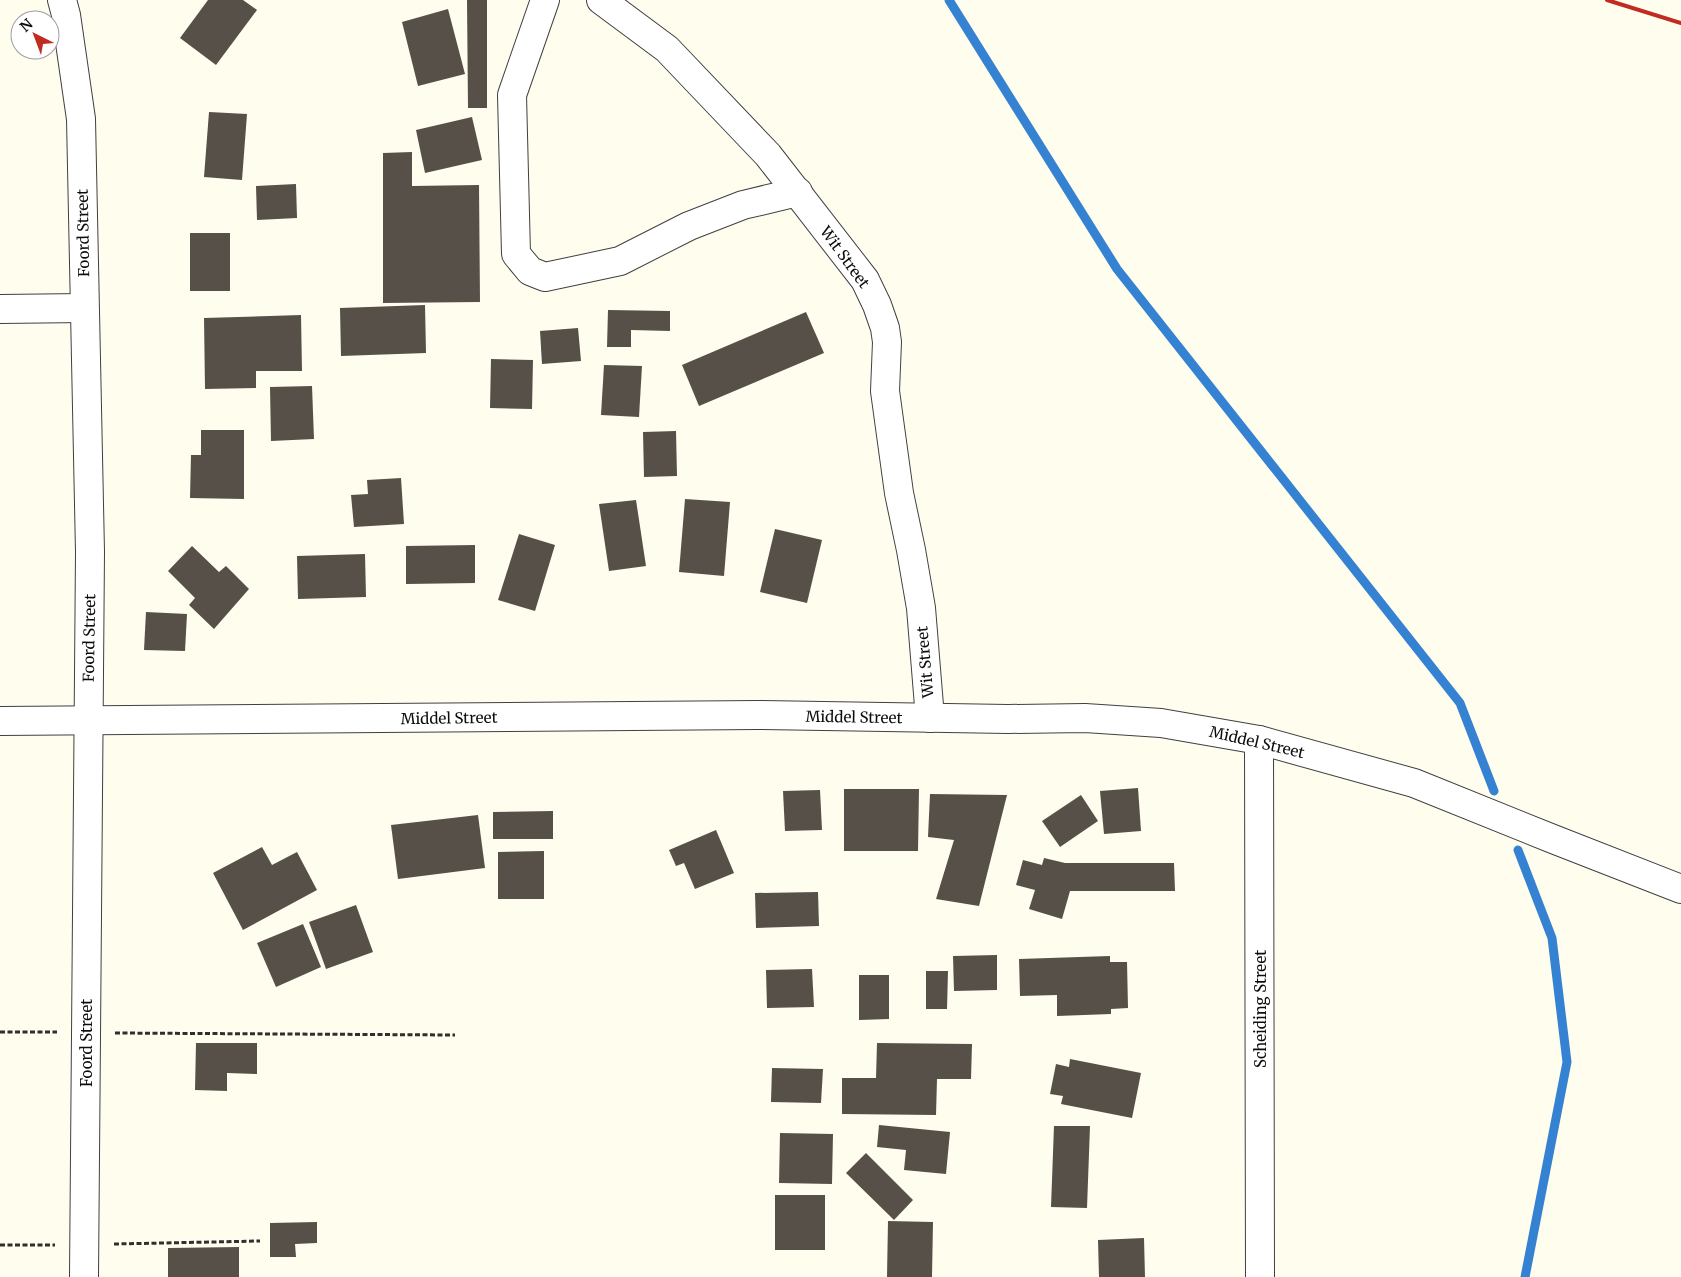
<svg xmlns="http://www.w3.org/2000/svg" width="1681" height="1277" font-family="Merriweather,serif">
	<rect width="100%" height="100%" fill="#fffded"/>
	<g fill="none" stroke-linecap="round" stroke-linejoin="round">
		<g stroke="#3582d2" stroke-width="9">
			<polyline points="949,0 1117,269 1460,703 1494,791"/>
			<polyline points="1518,850 1552,938 1567,1062 1525,1277"/>
		</g>
	</g>
	<g fill="#565049">
		<polygon points="208,0 243,0 257,10 216,65 180,38"/>
		<polygon points="467,0 487,0 487,108 468,108"/>
		<polygon points="448,9 465,74 418,86 402,22"/>
		<polygon points="209,112 247,114 242,180 204,177"/>
		<polygon points="472,117 482,160 425,173 416,130"/>
		<polygon points="412,152 412,186 479,185 480,302 383,303 383,153"/>
		<polygon points="296,184 297,218 257,220 256,186"/>
		<rect x="190" y="233" width="40" height="58"/>
		<polygon points="425,305 426,353 341,356 340,308"/>
		<polygon points="608,310 670,311 670,331 631,330 631,347 607,347"/>
		<polygon points="806,312 824,353 699,406 682,365"/>
		<polygon points="301,315 302,371 256,371 256,388 205,389 204,318"/>
		<polygon points="578,328 581,361 542,364 540,331"/>
		<polygon points="491,359 533,360 532,409 490,408"/>
		<polygon points="604,365 642,366 639,417 601,415"/>
		<polygon points="312,386 314,439 271,441 270,387"/>
		<polygon points="201,430 244,430 244,499 190,498 191,455 201,455"/>
		<polygon points="676,431 677,476 644,477 643,432"/>
		<polygon points="401,478 404,524 354,527 351,495 368,494 367,480"/>
		<polygon points="685,499 730,502 724,576 679,572"/>
		<polygon points="636,500 646,566 609,571 599,504"/>
		<polygon points="775,529 822,540 807,603 760,592"/>
		<polygon points="519,534 555,545 535,611 498,600"/>
		<polygon points="475,545 475,583 406,584 406,546"/>
		<polygon points="192,546 219,572 226,566 249,589 214,629 189,605 195,598 168,571"/>
		<polygon points="365,554 366,597 298,599 297,556"/>
		<polygon points="146,612 187,614 185,651 144,650"/>
		<polygon points="1138,788 1141,831 1104,834 1100,791"/>
		<polygon points="844,789 919,789 918,851 844,851"/>
		<polygon points="820,790 822,830 785,831 783,791"/>
		<polygon points="930,794 1007,795 979,906 936,899 954,840 928,837"/>
		<polygon points="1081,795 1098,821 1060,847 1042,821"/>
		<polygon points="553,811 553,839 493,839 493,812"/>
		<polygon points="478,815 485,868 398,879 391,825"/>
		<polygon points="716,830 734,873 695,889 684,863 676,866 669,850"/>
		<polygon points="262,847 272,865 297,852 317,890 243,930 213,873"/>
		<polygon points="544,851 544,899 498,899 498,852"/>
		<polygon points="1044,858 1065,863 1174,863 1175,891 1070,891 1062,919 1029,909 1035,890 1016,885 1023,860 1042,865"/>
		<polygon points="818,892 819,926 756,928 755,893"/>
		<polygon points="356,905 373,952 326,969 309,922"/>
		<polygon points="303,924 321,967 276,987 257,943"/>
		<polygon points="997,955 997,990 954,991 953,956"/>
		<polygon points="1110,956 1110,962 1127,962 1128,1008 1111,1009 1111,1014 1057,1016 1057,995 1020,996 1019,959"/>
		<polygon points="812,969 814,1007 767,1008 766,970"/>
		<polygon points="926,971 948,971 947,1009 926,1009"/>
		<polygon points="859,975 889,975 889,1019 859,1020"/>
		<polygon points="196,1043 257,1043 257,1074 227,1073 227,1091 195,1090"/>
		<polygon points="877,1043 972,1044 971,1079 937,1079 936,1115 842,1114 842,1078 876,1078"/>
		<polygon points="1070,1059 1141,1073 1132,1118 1061,1104 1063,1096 1050,1094 1056,1064 1069,1067"/>
		<polygon points="772,1068 823,1069 821,1103 771,1102"/>
		<polygon points="879,1125 950,1132 946,1174 904,1170 906,1150 877,1147"/>
		<polygon points="1054,1126 1090,1126 1087,1208 1051,1207"/>
		<polygon points="780,1133 833,1134 832,1184 779,1183"/>
		<polygon points="866,1153 913,1200 894,1220 846,1173"/>
		<rect x="775" y="1195" width="50" height="55"/>
		<polygon points="888,1221 933,1222 932,1277 887,1277"/>
		<polygon points="317,1222 317,1243 295,1244 296,1257 270,1257 270,1223"/>
		<polygon points="1144,1238 1145,1277 1099,1277 1098,1240"/>
		<polygon points="239,1247 239,1277 168,1277 168,1248"/>
	</g>
	<g fill="none" stroke-linecap="round" stroke-linejoin="round">
		<g stroke="#404040" stroke-width="30">
			<g id="street">
				<polyline points="62,0 66,15 81,119 90,552 84,1277"/>
				<polyline points="545,0 512,95 516,254 530,271 545,277 620,261 689,226 743,205 798,192"/>
				<polyline points="601,0 667,49 768,155 865,280 877,305 885,328 887,342 885,391 899,493 911,550 921,608 930,718"/>
				<polyline points="0,309 84,308"/>
				<polyline points="0,721 757,715 1008,719 1085,718 1161,723 1259,740 1414,783 1553,839 1681,889"/>
				<polyline points="1259,740 1260,1277"/>
			</g>
		</g>
		<g stroke="#2f2f2f" stroke-width="3" stroke-dasharray="5 2.5" stroke-linecap="butt">
			<polyline points="0,1032 57,1032"/>
			<polyline points="115,1033 455,1035"/>
			<polyline points="114,1244 260,1241"/>
			<polyline points="0,1245 55,1245"/>
		</g>
		<use href="#street" stroke="#fff" stroke-width="28"/>
		<polyline stroke="#c22b21" stroke-width="4" points="1607,0 1681,23"/>
	</g>
	<g text-anchor="middle" dominant-baseline="central" stroke-width="5" stroke-linejoin="round" paint-order="stroke">
		<g font-size="15" fill="#0d0d0d" stroke="#fff">
			<text transform="translate(83 233) rotate(-91)">Foord Street</text>
			<text transform="translate(845 257) rotate(54)">Wit Street</text>
			<text transform="translate(89 638) rotate(-89)">Foord Street</text>
			<text transform="translate(925 662) rotate(-95)">Wit Street</text>
			<text transform="translate(854 717) rotate(1)">Middel Street</text>
			<text transform="translate(449 718) rotate(-1)">Middel Street</text>
			<text transform="translate(1257 742) rotate(13)">Middel Street</text>
			<text transform="translate(1260 1009) rotate(-90)">Scheiding Street</text>
			<text transform="translate(86 1043) rotate(-90)">Foord Street</text>
		</g>
	</g>
	<g transform="translate(35 35) rotate(318)"><circle r="24" fill="#ffffff" stroke="#9e9e9e"/>
	<path d="M0-4L9 19L0 12L-9 19Z" fill="#c22b21"/>
	<text y="-8" font-size="14" font-weight="bold" text-anchor="middle" fill="#0d0d0d">N</text>
	</g>
</svg>
